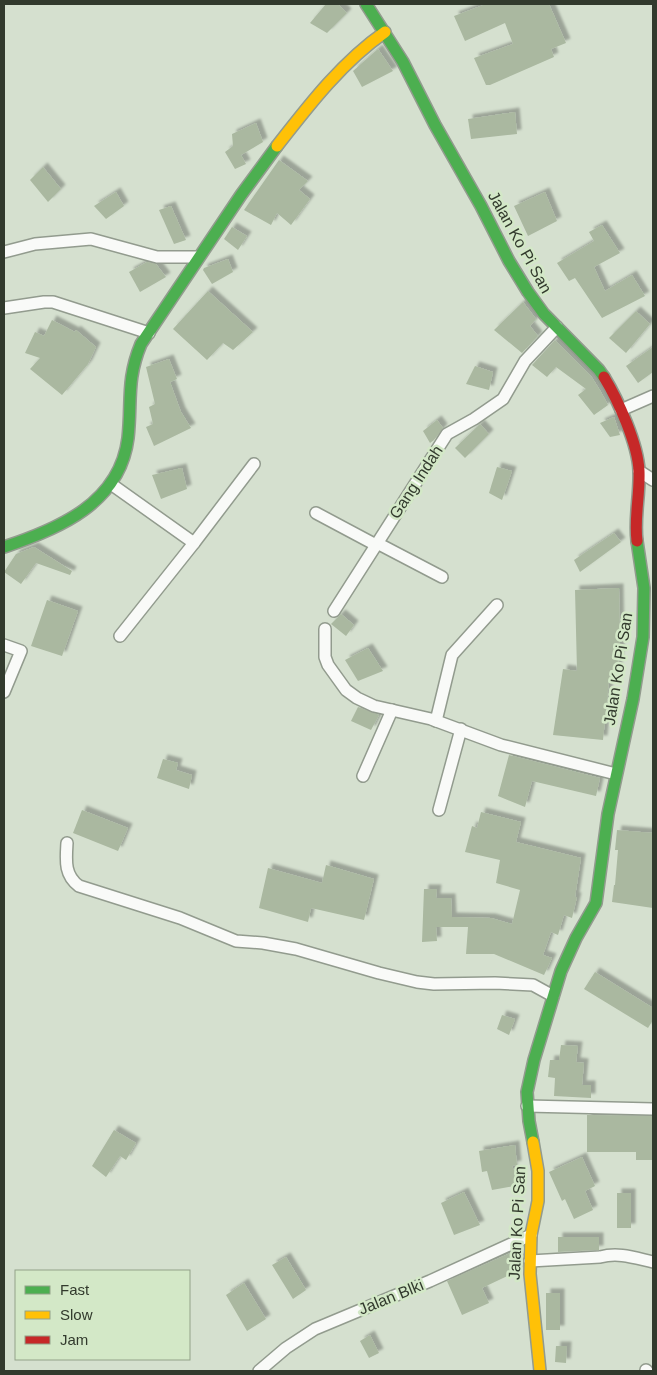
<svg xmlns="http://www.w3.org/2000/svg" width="657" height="1375" font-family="Arial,sans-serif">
	<defs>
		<filter id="shadow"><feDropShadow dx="4.5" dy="-4.5" stdDeviation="1" flood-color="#0004"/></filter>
	</defs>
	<rect width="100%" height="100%" fill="#d5e0cf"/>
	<g fill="#aab8a0" filter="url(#shadow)">
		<polygon points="326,4 338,4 347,13 327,33 310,23"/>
		<polygon points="486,4 549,4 566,43 551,49 554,57 490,85 486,85 474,58 513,44 505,23 465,41 454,16"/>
		<polygon points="378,49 393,71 362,87 353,71"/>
		<polygon points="515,112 517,134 471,139 468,119"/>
		<polygon points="256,123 263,142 241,155 246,164 235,169 225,152 233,146 232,134"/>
		<polygon points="279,160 308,181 299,190 310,199 291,225 277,213 271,225 244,210"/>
		<polygon points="43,167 61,189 48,202 30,180"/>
		<polygon points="116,192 124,206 106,219 94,206"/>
		<polygon points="545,192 557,221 528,236 514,206"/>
		<polygon points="171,206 186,240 174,244 159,210"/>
		<polygon points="602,225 620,253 594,267 605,291 632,275 645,296 602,318 575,278 569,281 557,263 594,241 589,232"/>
		<polygon points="232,227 247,236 238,250 224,239"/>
		<polygon points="228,259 233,272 212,284 203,270 204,268"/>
		<polygon points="147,262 156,264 166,277 140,292 129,272"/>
		<polygon points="208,291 253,332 233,350 223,343 207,360 173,329"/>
		<polygon points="523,302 536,319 530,326 538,336 522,353 494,330"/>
		<polygon points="636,311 650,324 626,353 609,338"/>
		<polygon points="52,320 75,332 76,330 96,347 88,364 62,395 30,369 40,358 25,353 35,332 44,336"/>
		<polygon points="555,340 591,376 601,392 608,405 594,415 578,395 586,389 556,367 547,377 532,365"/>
		<polygon points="653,347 653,372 638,383 626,366"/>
		<polygon points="169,359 177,379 170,382 181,412 191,428 154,446 146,427 153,424 149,407 155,404 146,367"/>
		<polygon points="475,366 493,372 489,390 466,384"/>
		<polygon points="614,417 620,435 610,437 600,423"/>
		<polygon points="437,420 443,428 434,440 430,443 423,431"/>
		<polygon points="480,424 489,434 465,458 455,448"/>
		<polygon points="497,467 512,471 502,500 489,493"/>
		<polygon points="182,468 187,489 161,499 152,475"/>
		<polygon points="614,533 621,542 580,572 574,560"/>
		<polygon points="34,547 72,571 70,575 36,563 21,584 4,572 16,554"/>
		<polygon points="619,588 620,650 617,671 610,670 603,740 553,735 563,669 577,671 575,590"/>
		<polygon points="47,600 78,611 62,656 31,646"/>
		<polygon points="341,614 354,625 346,636 331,624"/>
		<polygon points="368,648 383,671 358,681 345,660"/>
		<polygon points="358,707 379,715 371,730 351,721"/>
		<polygon points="509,755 600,778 596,796 532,781 525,807 498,796"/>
		<polygon points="163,759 178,763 176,770 192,775 189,789 157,778"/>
		<polygon points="82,810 128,828 118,851 73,833"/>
		<polygon points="481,812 521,822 516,842 581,858 575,897 577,897 572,918 564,915 558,935 551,932 543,955 552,958 544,975 494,954 466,954 468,927 436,927 437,941 422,942 424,889 437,889 436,898 451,898 452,917 491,918 512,924 520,890 496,883 500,860 465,852 472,826 477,828"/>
		<polygon points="617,830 653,833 653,908 612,902 614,885 615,885 618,850 615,850"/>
		<polygon points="326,865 374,879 364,920 311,908 308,922 259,908 268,868 322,883"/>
		<polygon points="595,972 653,1008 653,1020 648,1028 584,989"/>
		<polygon points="502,1015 515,1019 509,1035 497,1029"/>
		<polygon points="561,1045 578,1046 576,1062 584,1063 582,1085 591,1085 591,1098 554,1096 555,1078 548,1077 550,1060 559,1060"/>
		<polygon points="587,1115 653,1116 653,1160 636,1160 636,1152 587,1152"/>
		<polygon points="114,1130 136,1143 126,1160 120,1156 106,1177 92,1166"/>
		<polygon points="515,1145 517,1165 512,1166 520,1185 492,1190 487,1171 482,1172 479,1151"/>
		<polygon points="582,1157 595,1186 585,1191 593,1210 574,1219 565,1199 562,1201 549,1172"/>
		<polygon points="464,1192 480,1225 454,1235 441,1203"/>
		<rect x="617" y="1193" width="14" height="35"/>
		<polygon points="558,1237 599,1237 599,1250 558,1252"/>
		<polygon points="515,1251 520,1261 520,1270 482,1288 489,1303 462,1315 447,1281"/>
		<polygon points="286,1257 306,1290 293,1299 272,1265"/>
		<polygon points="244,1283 266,1319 247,1331 226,1295"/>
		<rect x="546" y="1293" width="14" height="37"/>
		<polygon points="370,1335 379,1353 369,1358 360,1341"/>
		<polygon points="556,1346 567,1346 566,1363 555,1362"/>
	</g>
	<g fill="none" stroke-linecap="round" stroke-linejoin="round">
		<g stroke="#929b8e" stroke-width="14">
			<g id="street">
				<polyline points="4,252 35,244 91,239 157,257 198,257"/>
				<polyline points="4,308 44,302 53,302 149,333"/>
				<polyline points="621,410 653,396"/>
				<polyline points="639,471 653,480"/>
				<polyline points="111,484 194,543"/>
				<polyline points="316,513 376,545"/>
				<polyline points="377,543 442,577"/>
				<polyline points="334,611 447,434 474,419 503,399 525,361 557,327"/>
				<polyline points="325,629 325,657 328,665 346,690 357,698 374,706 431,719 501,745 616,774"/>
				<polyline points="120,636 194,543 254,464"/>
				<polyline points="4,645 21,651 4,692"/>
				<polyline points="436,721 452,655 497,605"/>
				<polyline points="363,776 392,710"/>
				<polyline points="439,810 461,729"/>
				<path d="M 67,843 C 66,860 64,875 79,886 L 180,918 L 236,941 L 263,943 L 296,949 L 379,973 L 417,982 L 434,984 L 495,983 L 533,985 L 553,996"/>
				<polyline points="527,1106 653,1109"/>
				<path d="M 530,1261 L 600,1257 C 619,1252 635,1258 653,1262"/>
				<polyline points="646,1370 647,1371"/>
				<polyline points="259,1371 286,1348 315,1329 430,1281 531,1235"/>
			</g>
		</g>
		<g stroke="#929b8e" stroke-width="14">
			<g id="fast">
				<polyline points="366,4 403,62 435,125 481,206 509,261 528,292 544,314 599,370 604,377"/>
				<path d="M 4,547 C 59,529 120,503 128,438 C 132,402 126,380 141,344 L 241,195 L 277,146"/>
				<polyline points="533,1142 529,1121 527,1092 534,1060 561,971 576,938 596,903 608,814 633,699 643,637 644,588 637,541"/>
			</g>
		</g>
		<g stroke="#929b8e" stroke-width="14">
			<g id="slow">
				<path d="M 277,146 C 309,105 342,62 385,32"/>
				<polyline points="533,1142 538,1171 538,1201 531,1235 530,1274 540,1371"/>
			</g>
		</g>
		<g stroke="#929b8e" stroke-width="14">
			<path id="jam" d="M 604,377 C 618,400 638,444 639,471 C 640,495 634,518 637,541"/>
		</g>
		<use href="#street" stroke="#f9faf8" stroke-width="11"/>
		<use href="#fast" stroke="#4caf50" stroke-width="11"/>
		<use href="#slow" stroke="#ffc107" stroke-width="11"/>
		<use href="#jam" stroke="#c62828" stroke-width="11"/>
	</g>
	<g text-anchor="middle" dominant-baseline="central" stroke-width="5" stroke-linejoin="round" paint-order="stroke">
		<g font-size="16" fill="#323a2d" stroke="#d3e8c7">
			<text transform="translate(520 242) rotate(61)">Jalan Ko Pi San</text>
			<text transform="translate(416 482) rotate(-57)">Gang Indah</text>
			<text transform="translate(618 669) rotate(-81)">Jalan Ko Pi San</text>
			<text transform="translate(517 1223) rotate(-87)">Jalan Ko Pi San</text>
			<text transform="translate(391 1297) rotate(-22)">Jalan Blki</text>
		</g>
	</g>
	<rect width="657" height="1375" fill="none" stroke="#323a2d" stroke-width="10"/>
	<rect x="15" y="1270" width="175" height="90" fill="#d3e8c7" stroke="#93a289"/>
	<rect x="25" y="1286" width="25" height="8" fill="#4caf50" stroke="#93a289"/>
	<text x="60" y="1295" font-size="15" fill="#323a2d">Fast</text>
	<rect x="25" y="1311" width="25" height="8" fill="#ffc107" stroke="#93a289"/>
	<text x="60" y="1320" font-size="15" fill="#323a2d">Slow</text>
	<rect x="25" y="1336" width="25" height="8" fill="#c62828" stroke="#93a289"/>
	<text x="60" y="1345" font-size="15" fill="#323a2d">Jam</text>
</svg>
